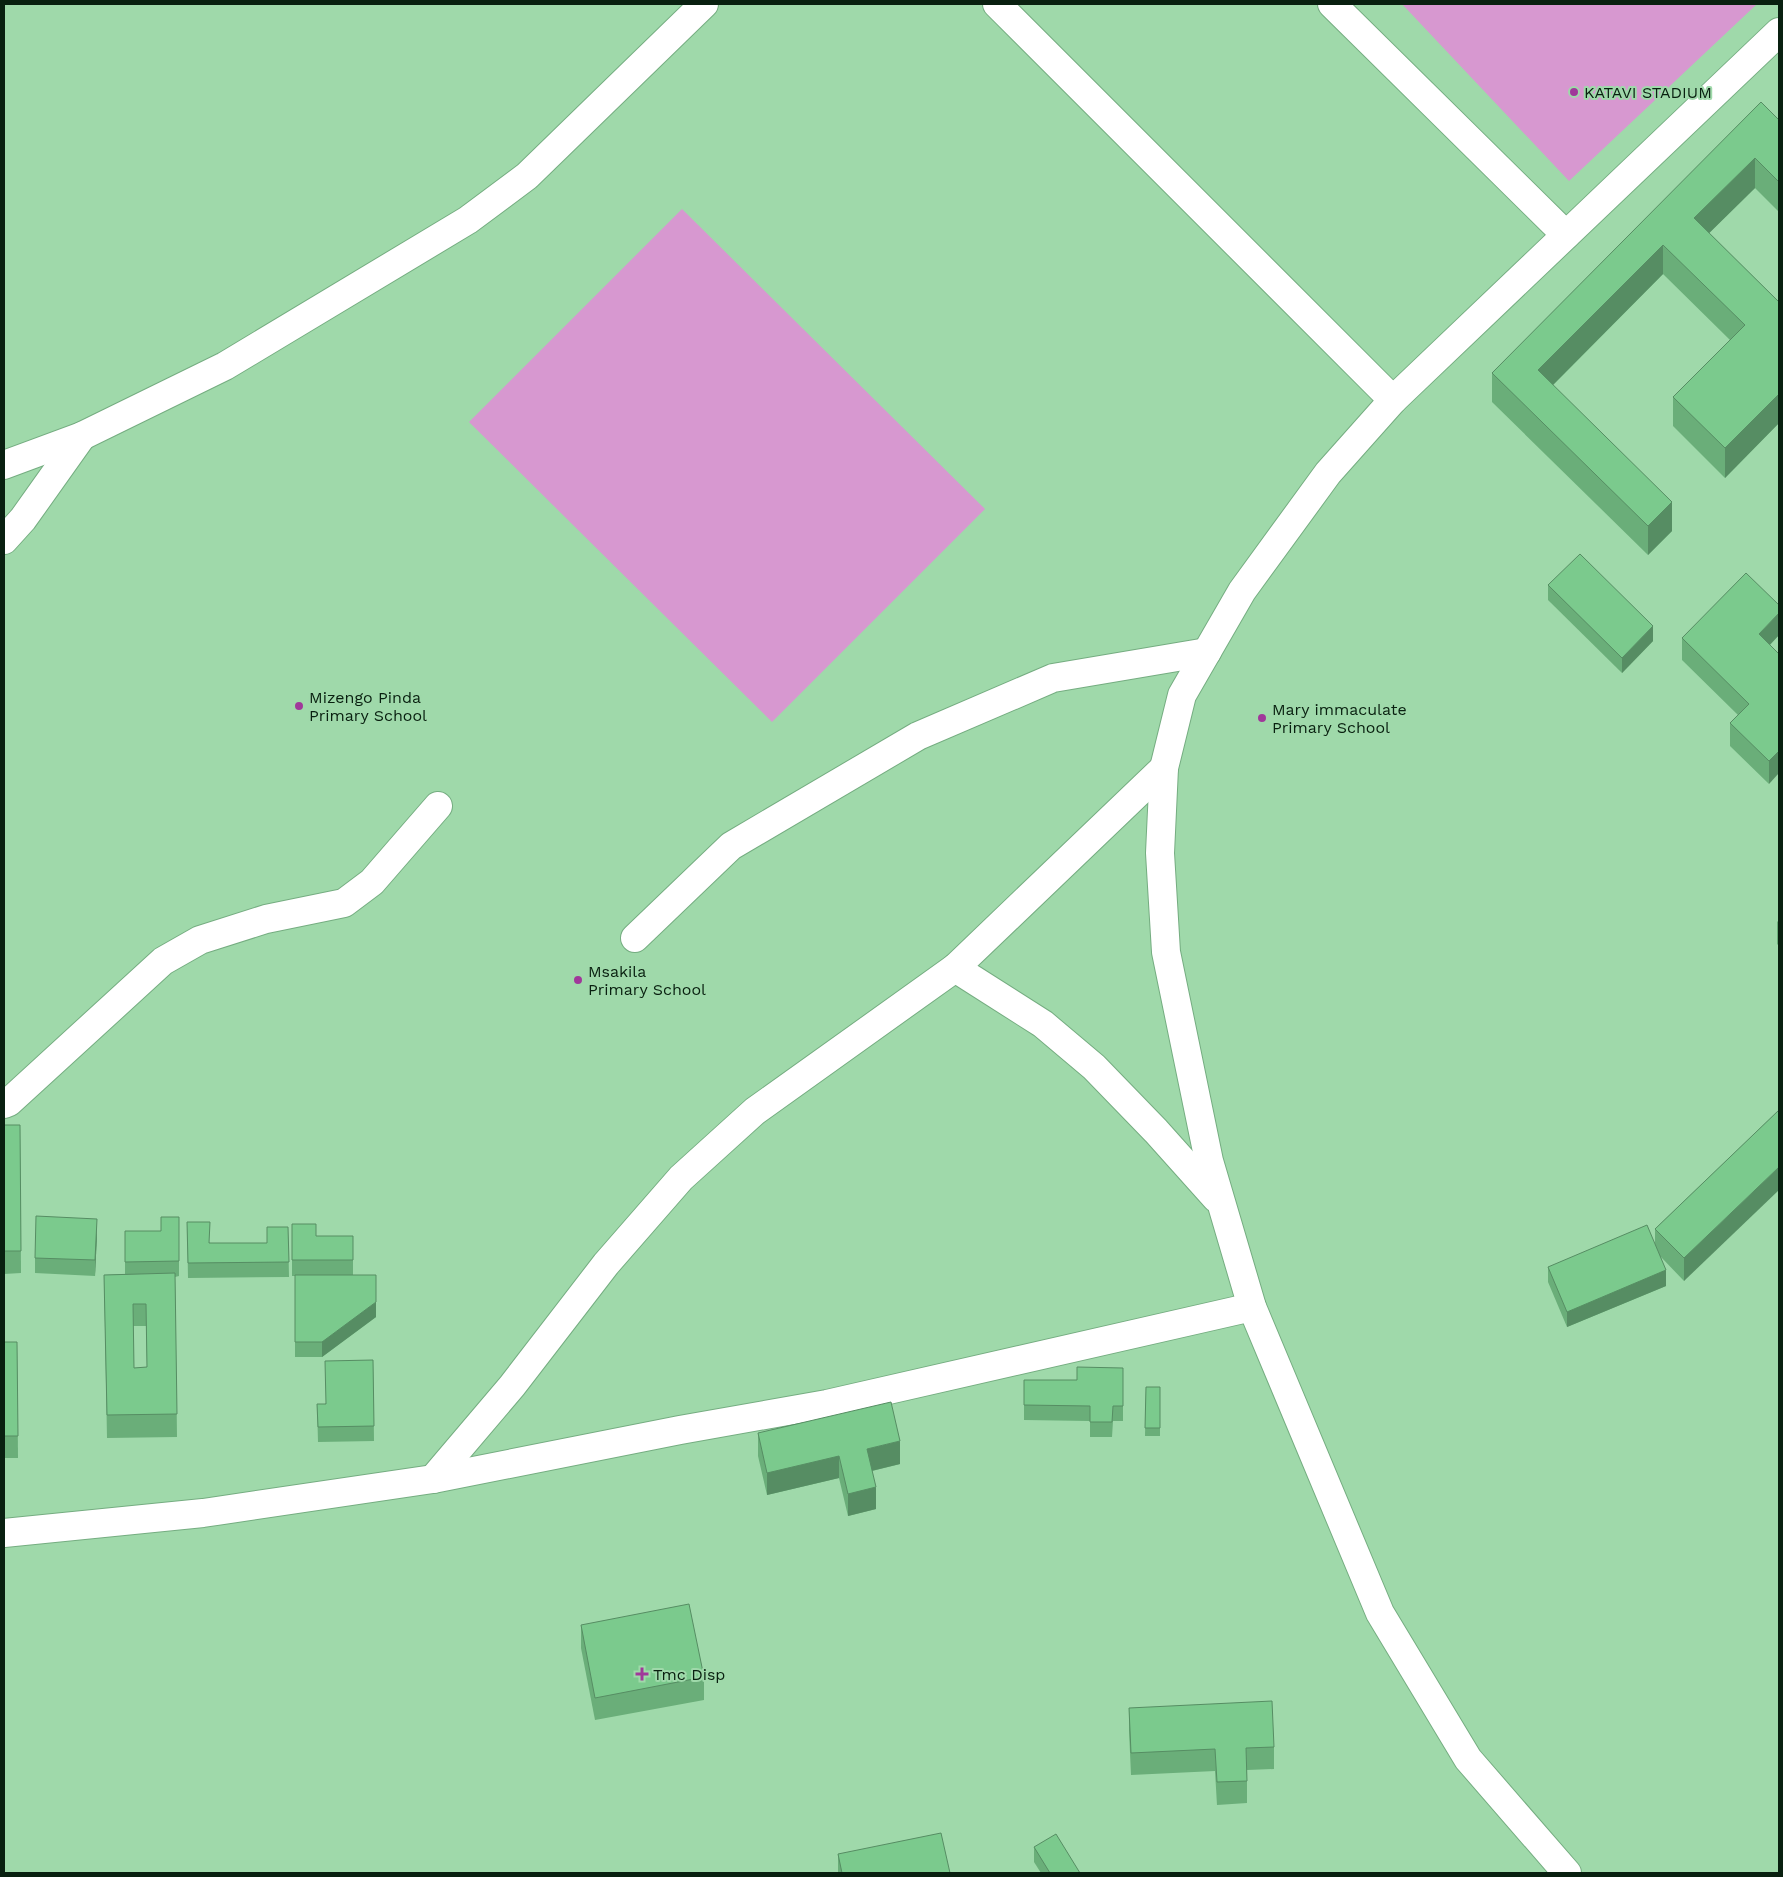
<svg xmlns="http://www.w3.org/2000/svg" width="1783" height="1877" font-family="'Work Sans',sans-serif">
	<rect width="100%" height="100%" fill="#9fd9aa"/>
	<g fill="#d798d0">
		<polygon points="1402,4 1757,4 1569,181"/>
		<polygon points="682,209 985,509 772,722 469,422"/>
	</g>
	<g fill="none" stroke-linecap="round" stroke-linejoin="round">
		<g stroke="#75ad81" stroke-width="30">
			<g id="minor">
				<polyline points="997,4 1393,400"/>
				<polyline points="1332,4 1566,235"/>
				<polyline points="4,465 82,436 225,366 468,220 527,176 704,4"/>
				<polyline points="4,540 23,519 82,436"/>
				<polyline points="635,938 731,846 918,736 1053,678 1207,652"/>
				<polyline points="955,968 1043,1024 1094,1067 1156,1131 1216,1198"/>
				<polyline points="4,1104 9,1102 163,961 200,940 266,919 344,903 372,882 438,806"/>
				<polyline points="433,1479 512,1386 606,1264 681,1178 755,1111 955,968 1164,768"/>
				<polyline points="4,1533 203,1513 433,1479 680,1430 827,1404 1252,1307"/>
				<polyline points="1567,1873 1468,1759 1380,1613 1252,1307 1209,1161 1166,952 1160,853 1164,768 1182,695 1242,591 1328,473 1393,400 1779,32"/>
			</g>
		</g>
		<use href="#minor" stroke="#fff" stroke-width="28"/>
	</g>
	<g fill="#6aae79" fill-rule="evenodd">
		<polygon points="1779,120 1779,212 1755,188 1709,233 1779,302 1779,423 1725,478 1673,426 1673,397 1730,340 1663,274 1553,385 1672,531 1648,555 1492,402 1492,373"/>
		<polygon points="1548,585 1653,641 1622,673 1548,600"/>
		<polygon points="1779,635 1770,645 1769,784 1730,746 1730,723 1738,715 1682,660 1682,638"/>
		<polygon points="1779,920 1779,946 1777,944 1777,922"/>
		<polygon points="1779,1110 1684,1281 1661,1257 1666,1286 1567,1327 1548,1282 1548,1267 1655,1244 1655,1229"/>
		<polygon points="4,1125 20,1125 21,1273 4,1274"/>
		<path d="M 179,1217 L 179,1276 L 175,1277 L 177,1437 L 107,1438 L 104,1275 L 125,1274 L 125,1231 L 161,1231 ZM 133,1326 L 146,1326 L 147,1367 L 134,1368 Z"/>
		<polygon points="187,1222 210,1243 267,1243 288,1227 289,1277 188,1278"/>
		<polygon points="292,1224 316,1236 353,1236 353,1275 376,1317 322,1357 295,1357 295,1276 292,1276"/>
		<polygon points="97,1234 95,1276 35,1273 35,1258"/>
		<polygon points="4,1342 17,1342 18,1458 4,1458"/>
		<polygon points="373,1360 374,1441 318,1442 317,1404 325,1404"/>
		<polygon points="1123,1368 1123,1421 1113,1421 1112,1437 1090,1437 1090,1421 1024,1420 1024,1380 1077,1380"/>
		<polygon points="1146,1387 1160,1387 1160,1436 1145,1436"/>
		<polygon points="758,1433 900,1464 872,1471 876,1509 848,1516 839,1478 767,1495 758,1456"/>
		<polygon points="581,1625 704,1677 704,1700 595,1720 581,1648"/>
		<polygon points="1129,1708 1274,1747 1274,1769 1247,1770 1247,1803 1217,1805 1215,1771 1131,1775 1129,1730"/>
		<polygon points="1034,1847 1080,1873 1041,1873 1034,1862"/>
		<polygon points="838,1854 950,1873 838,1873"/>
	</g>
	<g fill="#568d63">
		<polygon points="1755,158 1755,188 1694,248 1694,218"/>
		<polygon points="1663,245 1663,274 1538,400 1538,370"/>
		<polygon points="1779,394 1779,423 1725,478 1725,448"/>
		<polygon points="1672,502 1672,531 1648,555 1648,526"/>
		<polygon points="1779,613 1779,635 1759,656 1759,634"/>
		<polygon points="1653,626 1653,641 1622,673 1622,658"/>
		<polygon points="1779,751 1779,773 1769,784 1769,761"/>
		<polygon points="1779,1167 1779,1190 1684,1281 1684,1258"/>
		<polygon points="97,1219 97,1234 95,1276 95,1260"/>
		<polygon points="1666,1270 1666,1286 1567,1327 1567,1312"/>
		<polygon points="376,1302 376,1317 322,1357 322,1342"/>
		<polygon points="900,1441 900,1464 867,1472 867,1449"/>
		<polygon points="839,1456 839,1478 767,1495 767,1473"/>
		<polygon points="876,1487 876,1509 848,1516 848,1494"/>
	</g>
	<g fill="#7bca8d" stroke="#568d63" fill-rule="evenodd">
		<polygon points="1761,102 1779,120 1779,182 1755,158 1694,218 1779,302 1779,394 1725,448 1673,397 1745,325 1663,245 1538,370 1672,502 1648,526 1492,373"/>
		<polygon points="1580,554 1653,626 1622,658 1548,585"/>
		<polygon points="1746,573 1779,605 1779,613 1759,634 1779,654 1779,751 1769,761 1730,723 1749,704 1682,638"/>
		<polygon points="1779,1110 1779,1167 1684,1258 1655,1229"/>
		<polygon points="4,1125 20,1125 21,1251 4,1251"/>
		<polygon points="36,1216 97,1219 95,1260 35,1258"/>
		<polygon points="161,1217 179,1217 179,1261 125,1262 125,1231 161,1231"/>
		<polygon points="187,1222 210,1222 209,1243 267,1243 267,1227 288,1227 289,1262 188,1263"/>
		<polygon points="292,1224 316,1224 316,1236 353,1236 353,1260 292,1260"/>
		<polygon points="1647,1225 1666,1270 1567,1312 1548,1267"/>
		<path d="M 175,1273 L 177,1414 L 107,1415 L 104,1275 ZM 133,1304 L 146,1304 L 147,1367 L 134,1368 Z"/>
		<polygon points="295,1275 376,1275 376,1302 322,1342 295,1342"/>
		<polygon points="4,1342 17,1342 18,1436 4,1436"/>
		<polygon points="373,1360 374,1426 318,1427 317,1404 326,1404 325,1361"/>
		<polygon points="1077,1367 1123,1368 1123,1406 1113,1406 1112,1422 1090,1422 1090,1406 1024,1405 1024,1380 1077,1380"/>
		<polygon points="1146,1387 1160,1387 1160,1428 1145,1428"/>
		<polygon points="891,1402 900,1441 867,1449 876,1487 848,1494 839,1456 767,1473 758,1433"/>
		<polygon points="689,1604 704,1677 595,1698 581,1625"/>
		<polygon points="1272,1701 1274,1747 1246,1748 1247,1781 1217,1782 1215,1749 1131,1753 1129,1708"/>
		<polygon points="941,1833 950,1873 842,1873 838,1854"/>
		<polygon points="1056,1834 1080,1873 1050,1873 1034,1847"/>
	</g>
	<g fill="#a0389a" stroke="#9fd9aa" stroke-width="2">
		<circle cx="1574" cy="92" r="5"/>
		<circle cx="299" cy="706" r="5"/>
		<circle cx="1262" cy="718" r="5"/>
		<circle cx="578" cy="980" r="5"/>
		<path d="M639.5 1666.5h5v5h5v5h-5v5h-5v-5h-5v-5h5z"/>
	</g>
	<g text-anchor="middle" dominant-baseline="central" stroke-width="4" stroke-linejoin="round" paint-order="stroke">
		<g font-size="16" fill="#092010" stroke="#9fd9aa" text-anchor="start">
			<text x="1584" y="92">KATAVI STADIUM</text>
			<text x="309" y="697">Mizengo Pinda<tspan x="309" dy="18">Primary School</tspan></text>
			<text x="1272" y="709">Mary immaculate<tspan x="1272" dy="18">Primary School</tspan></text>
			<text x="588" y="971">Msakila<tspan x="588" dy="18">Primary School</tspan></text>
			<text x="653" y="1674">Tmc Disp</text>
		</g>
	</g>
	<rect width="1783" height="1877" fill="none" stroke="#092010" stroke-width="10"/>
</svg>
